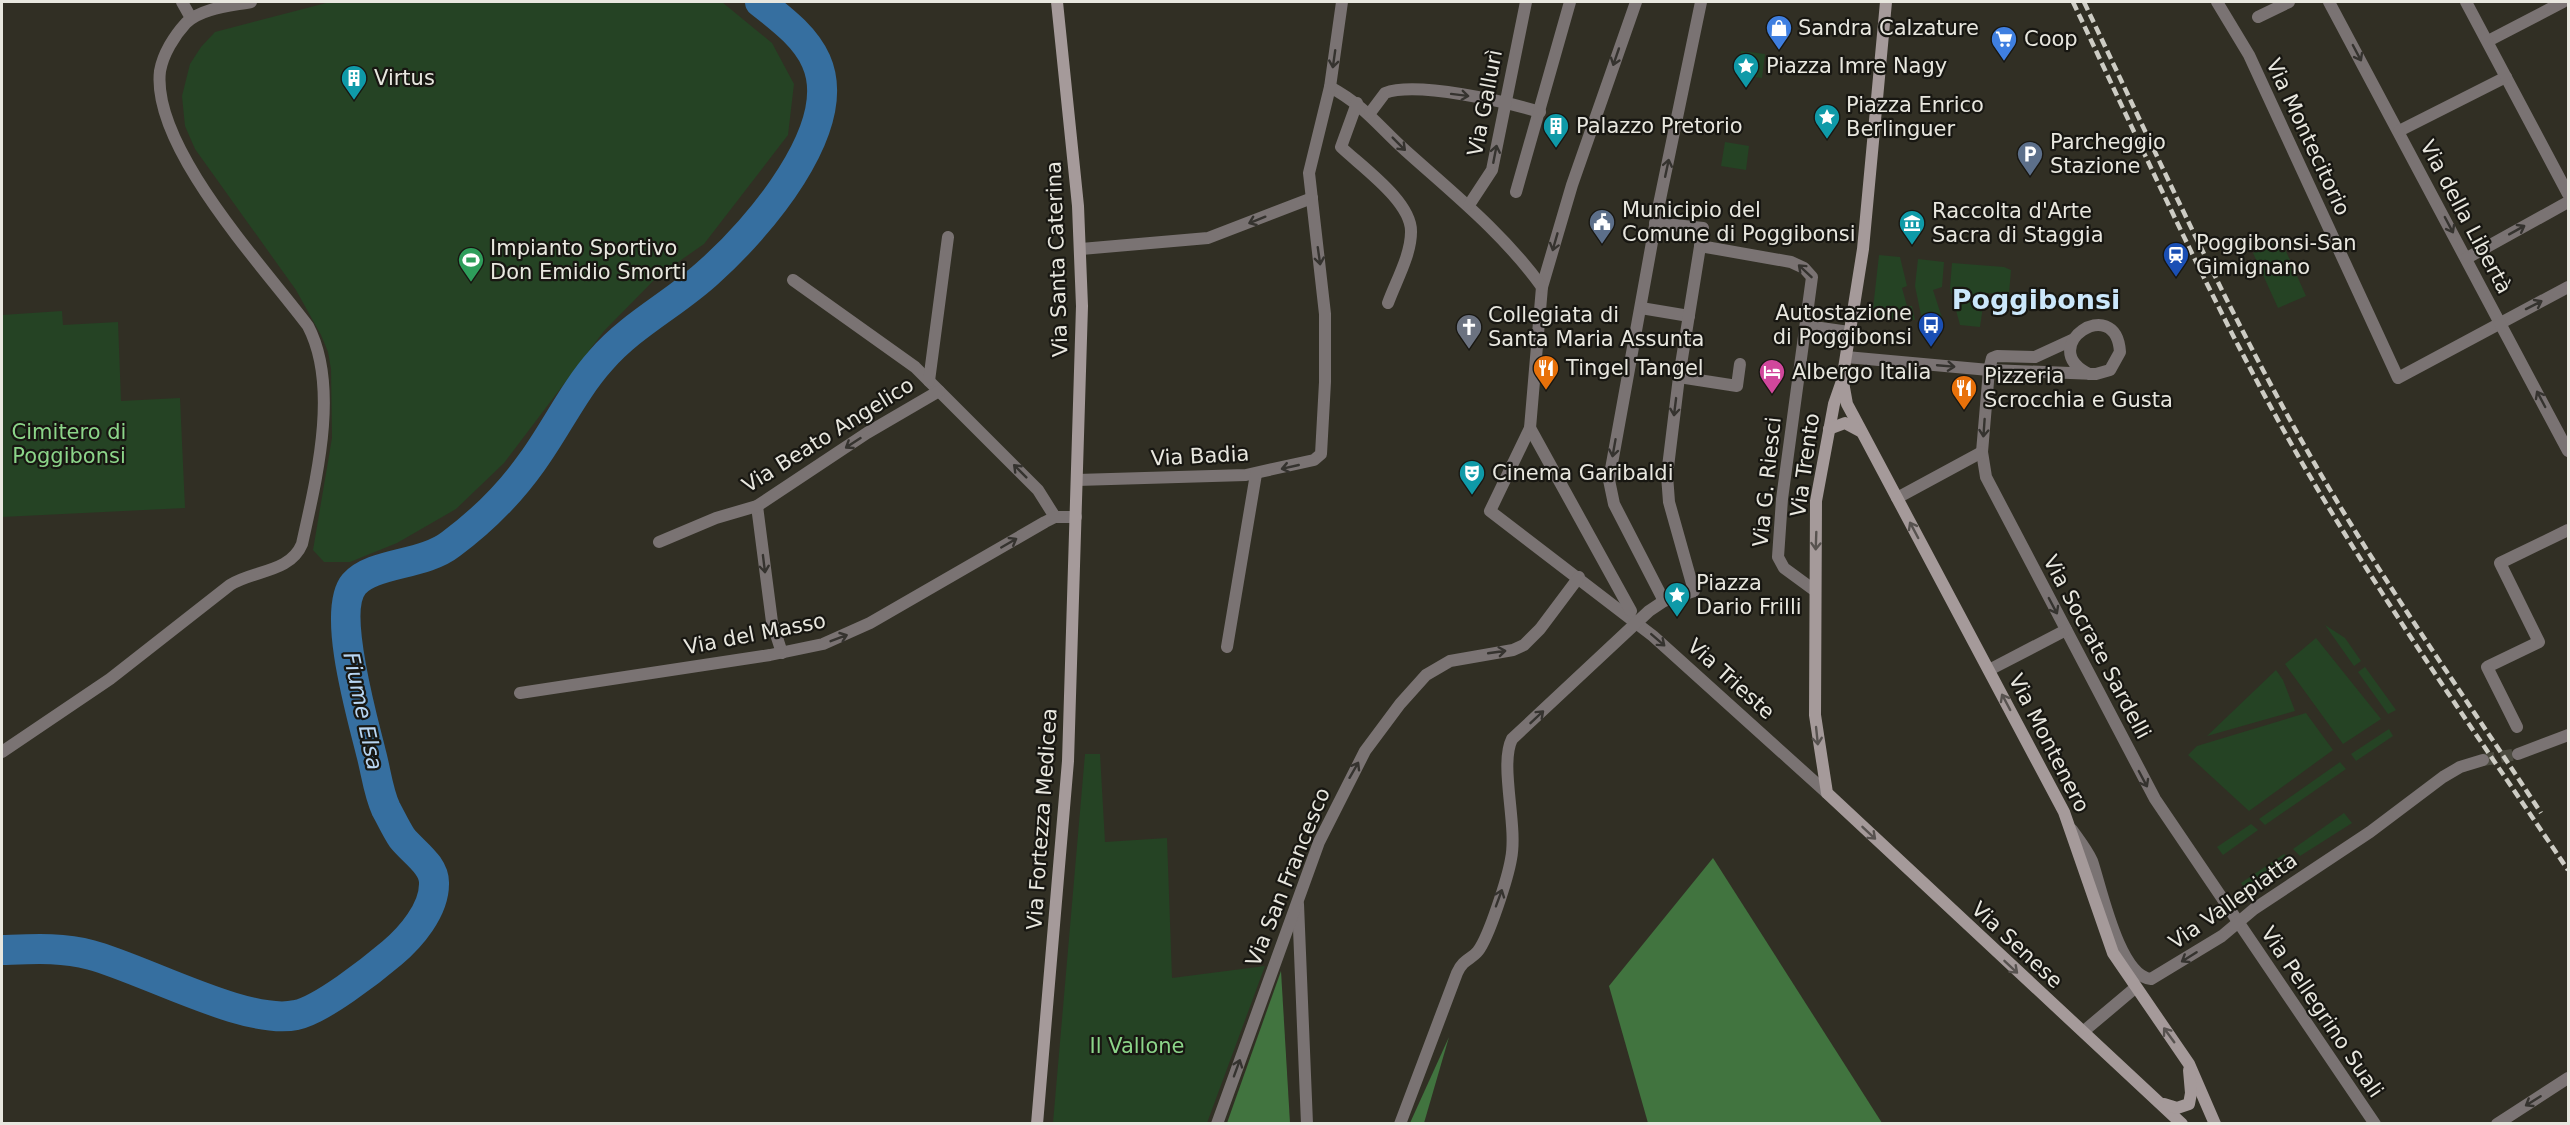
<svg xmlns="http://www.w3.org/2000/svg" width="2570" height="1125" font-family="'DejaVu Sans',sans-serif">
	<rect width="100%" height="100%" fill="#312f24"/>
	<g fill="#254324">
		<polygon points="330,2 722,2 772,43 794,84 788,135 704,244 658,276 604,331 504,463 456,509 397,543 350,562 324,562 313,550 332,438 331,369 328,352 321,335 296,290 195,149 185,126 182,96 190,64 201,47 215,32"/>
		<polygon points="1741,51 1765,54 1762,78 1737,75"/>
		<polygon points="1725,142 1749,146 1746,170 1721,166"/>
		<polygon points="2281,240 2306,296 2278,308 2253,253"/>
		<polygon points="1879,255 1900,257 1907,286 1902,288 1907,306 1912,306 1915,320 1872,318"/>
		<polygon points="1918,259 1944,262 1942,287 1933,290 1943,321 1922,320 1915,286"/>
		<polygon points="1952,263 2004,267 2011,270 2009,294 1985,293 1980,327 1960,325 1950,288"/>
		<polygon points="62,311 63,325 118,322 121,401 180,398 185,508 2,517 2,315"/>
		<polygon points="2325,625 2345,638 2361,661 2354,666"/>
		<polygon points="2316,638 2381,719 2343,744 2285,664"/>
		<polygon points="2365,667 2396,710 2388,714 2358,672"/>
		<polygon points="2276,670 2283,680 2295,711 2207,736"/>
		<polygon points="2306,713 2333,750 2249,811 2188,755 2197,746"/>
		<polygon points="2389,729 2393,736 2356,761 2351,754"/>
		<polygon points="1085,754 1100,754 1105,842 1167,838 1172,978 1265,966 1207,1123 1053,1123"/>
		<polygon points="2340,762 2346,769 2265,825 2259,819"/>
		<polygon points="2344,813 2352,823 2300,856 2293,849"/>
		<polygon points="2251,824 2258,830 2223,855 2217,847"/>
		<polygon points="2284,854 2292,860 2246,890 2241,883"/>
	</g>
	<g fill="#41743f">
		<polygon points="1713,858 1882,1123 1648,1123 1609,986"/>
		<polygon points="1281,971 1290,1123 1227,1123"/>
		<polygon points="1449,1037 1424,1123 1410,1123"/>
	</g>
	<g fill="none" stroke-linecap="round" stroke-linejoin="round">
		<path stroke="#366fa0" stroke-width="30" d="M 2,950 C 33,949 61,947 91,955 C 144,969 247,1026 296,1015 C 321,1010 372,970 392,953 C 411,937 434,910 434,884 C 435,865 413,852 402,838 C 396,829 391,818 386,809 C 378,792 376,771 371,753 C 363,720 331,611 354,584 C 373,562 423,566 451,544 C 482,521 510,493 532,462 C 556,429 574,390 601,360 C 632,324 676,303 710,271 C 756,230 846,128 816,61 C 805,36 780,18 760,2"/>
		<polyline stroke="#4c4b40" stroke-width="12" stroke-dasharray="12 6" stroke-linecap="butt" points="2483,760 2518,754"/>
		<g stroke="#7a7373" stroke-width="12">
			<polyline points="182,2 191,18"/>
			<polyline points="1636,2 1572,185 1542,287 1530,428 1490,511 1653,636 1827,793"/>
			<polyline points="2217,2 2249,55 2398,378 2568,287"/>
			<polyline points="2329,2 2568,451"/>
			<polyline points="2258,17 2289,2"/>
			<polyline points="2488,41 2563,2"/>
			<path d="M 1330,87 C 1365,106 1378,126 1406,151 C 1454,194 1504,234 1542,287"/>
			<path d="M 1357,103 L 1341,147 C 1362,167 1412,202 1411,232 C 1411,255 1396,281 1388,303"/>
			<path d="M 1370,113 L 1385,93 C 1417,81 1507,102 1540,112"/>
			<polyline points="2399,131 2506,77"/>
			<polyline points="1516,192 1570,2"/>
			<polyline points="1469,205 1492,170 1526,2"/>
			<polyline points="1700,246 1791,262 1804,268 1812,277 1782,499 1778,557 1784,568 1814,590"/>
			<polyline points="1081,249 1208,238 1312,198"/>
			<polyline points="2467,258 2568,202"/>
			<polyline points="793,280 915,367 1038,490 1055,517"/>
			<polyline points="1641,308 1689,316"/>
			<polyline points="1807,326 1849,332"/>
			<polyline points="2072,340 2035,357 1997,356 1992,358 1989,370 1982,452 1986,477 2155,799 2375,1124"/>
			<path d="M 1846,357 L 1989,370 L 2096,374 L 2110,370 L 2120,352 C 2116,292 2034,347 2089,374"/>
			<polyline points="1679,377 1737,386 1740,364"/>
			<polyline points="929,381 948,237"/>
			<polyline points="1530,428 1631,611"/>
			<polyline points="1077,480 1246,475 1314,460 1321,454 1325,382 1325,314 1309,173 1330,87 1342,2"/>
			<polyline points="1897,498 1982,452"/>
			<polyline points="757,506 772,622 782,653"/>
			<polyline points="659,542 716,518 757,506 867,433 939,391"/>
			<polyline points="1664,601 1614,504 1609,480 1658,209 1701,2"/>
			<polyline points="1227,647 1256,474"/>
			<polyline points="1989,670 2066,630"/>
			<polyline points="520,693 770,655 823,644 870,623 1045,522 1055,517 1076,517"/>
			<polyline points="2517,727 2487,667 2539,642 2500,563 2568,530"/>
			<path d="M 2,752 L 110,679 L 230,585 C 253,570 290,573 302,544 C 316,480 340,387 308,326 C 264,267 151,147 160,71 C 163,54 174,36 186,23 C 201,8 231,6 251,2"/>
			<polyline points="1298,904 1307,1124"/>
			<polyline points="2084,1031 2135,988"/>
			<polyline points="1217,1124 1319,842 1365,751 1400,704 1426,675 1450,661 1513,650 1524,645 1540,629 1579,577"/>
			<path d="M 1400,1124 L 1457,973 C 1463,959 1472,959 1478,951 C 1489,937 1508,877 1511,859 C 1518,825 1499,765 1512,739 L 1649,611 L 1664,601 L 1694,591 L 1669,502 L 1667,475 L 1679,377 L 1703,228 L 1655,223"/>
			<polyline points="2497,1124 2568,1078"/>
		</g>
		<g stroke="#7a7373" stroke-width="12">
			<polyline points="2466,2 2568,194"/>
			<polyline points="2518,754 2568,735"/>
			<path d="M 2072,830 C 2079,840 2087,850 2092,861 C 2101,887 2119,976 2151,979 L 2222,936 L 2254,909 L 2370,832 L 2443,777 L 2460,767 L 2483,760"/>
		</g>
		<g stroke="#a59a9a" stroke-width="12">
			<polyline points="1886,2 1863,249 1842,381 1834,404 1816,501 1815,715 1827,793 2182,1124"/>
			<polyline points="1843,382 1847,404 1854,417 2064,812 2113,953 2189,1064 2215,1124"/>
			<polyline points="1829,429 1845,423 1860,431"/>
			<polyline points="2164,1104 2177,1108 2189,1104 2191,1093 2189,1070"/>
			<polyline points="1037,1124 1068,761 1082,306 1078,206 1057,2"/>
		</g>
		<g stroke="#cdccc4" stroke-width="4.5" stroke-dasharray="9 4.5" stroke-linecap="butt">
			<path d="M 2073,2 C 2146,156 2216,313 2301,461 C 2383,602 2477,735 2568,870"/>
			<path d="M 2084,2 C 2157,155 2227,311 2312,459 C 2382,581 2464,695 2541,813"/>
		</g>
	</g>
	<defs><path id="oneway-shaft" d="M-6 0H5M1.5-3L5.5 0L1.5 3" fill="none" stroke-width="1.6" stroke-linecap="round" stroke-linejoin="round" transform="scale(1.5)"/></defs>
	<g stroke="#35332f">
		<use href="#oneway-shaft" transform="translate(2357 53) rotate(62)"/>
		<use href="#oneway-shaft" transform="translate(1616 57) rotate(109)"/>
		<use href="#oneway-shaft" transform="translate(1334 59) rotate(98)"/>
		<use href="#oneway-shaft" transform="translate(1460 95) rotate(7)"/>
		<use href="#oneway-shaft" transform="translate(1399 144) rotate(45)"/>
		<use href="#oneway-shaft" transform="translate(1495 154) rotate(-79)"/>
		<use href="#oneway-shaft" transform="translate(1667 168) rotate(-78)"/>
		<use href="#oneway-shaft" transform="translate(1257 220) rotate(158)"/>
		<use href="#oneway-shaft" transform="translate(2449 225) rotate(62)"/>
		<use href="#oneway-shaft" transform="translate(2517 230) rotate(-29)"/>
		<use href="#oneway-shaft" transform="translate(1555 242) rotate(106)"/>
		<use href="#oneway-shaft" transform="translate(1319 256) rotate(82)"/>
		<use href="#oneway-shaft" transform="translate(1805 271) rotate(-137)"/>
		<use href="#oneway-shaft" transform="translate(2534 305) rotate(-27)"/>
		<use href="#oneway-shaft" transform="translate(1946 366) rotate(5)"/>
		<use href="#oneway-shaft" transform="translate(2541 399) rotate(-118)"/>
		<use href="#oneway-shaft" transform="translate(1675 407) rotate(97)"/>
		<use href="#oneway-shaft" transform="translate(1984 428) rotate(94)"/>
		<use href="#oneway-shaft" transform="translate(853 443) rotate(147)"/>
		<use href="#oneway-shaft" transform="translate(1614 448) rotate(100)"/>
		<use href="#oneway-shaft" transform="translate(1290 467) rotate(167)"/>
		<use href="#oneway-shaft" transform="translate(1020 471) rotate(-135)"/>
		<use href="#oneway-shaft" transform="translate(1009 543) rotate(-30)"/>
		<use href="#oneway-shaft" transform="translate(764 564) rotate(83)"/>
		<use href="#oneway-shaft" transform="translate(2053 606) rotate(62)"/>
		<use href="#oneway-shaft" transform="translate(839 638) rotate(-21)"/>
		<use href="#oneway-shaft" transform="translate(1658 640) rotate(41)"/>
		<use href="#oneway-shaft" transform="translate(1497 652) rotate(-8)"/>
		<use href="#oneway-shaft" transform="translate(1537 717) rotate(-43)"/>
		<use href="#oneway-shaft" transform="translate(1354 770) rotate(-60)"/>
		<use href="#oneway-shaft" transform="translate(2143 779) rotate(62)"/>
		<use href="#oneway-shaft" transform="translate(1499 898) rotate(-70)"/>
		<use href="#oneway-shaft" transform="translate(2189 957) rotate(148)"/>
		<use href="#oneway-shaft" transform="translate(1237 1068) rotate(-70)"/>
		<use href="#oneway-shaft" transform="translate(2533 1101) rotate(148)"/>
	</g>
	<g stroke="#57524f">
		<use href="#oneway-shaft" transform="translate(1914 530) rotate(-118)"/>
		<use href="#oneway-shaft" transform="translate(1816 541) rotate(92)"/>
		<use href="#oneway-shaft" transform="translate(2006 702) rotate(-118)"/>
		<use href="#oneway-shaft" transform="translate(1817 736) rotate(84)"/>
		<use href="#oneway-shaft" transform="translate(1869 833) rotate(43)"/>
		<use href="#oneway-shaft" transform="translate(2011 967) rotate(43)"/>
		<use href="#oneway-shaft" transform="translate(2169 1035) rotate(-126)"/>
	</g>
	<defs>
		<g id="shop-pin" transform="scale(1.35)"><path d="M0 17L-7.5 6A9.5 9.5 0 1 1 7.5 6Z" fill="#3f7fe0" stroke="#181712"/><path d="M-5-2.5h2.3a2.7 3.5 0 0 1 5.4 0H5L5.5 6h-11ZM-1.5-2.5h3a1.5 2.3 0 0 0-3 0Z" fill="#fff"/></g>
		<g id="supermarket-pin" transform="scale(1.35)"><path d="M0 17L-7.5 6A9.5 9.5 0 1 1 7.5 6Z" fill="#3f7fe0" stroke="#181712"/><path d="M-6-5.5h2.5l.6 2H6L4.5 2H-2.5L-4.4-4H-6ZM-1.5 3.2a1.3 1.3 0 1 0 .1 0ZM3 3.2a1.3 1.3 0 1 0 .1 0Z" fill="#fff"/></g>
		<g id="sight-pin" transform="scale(1.35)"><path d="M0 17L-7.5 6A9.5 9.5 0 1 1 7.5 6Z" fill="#0f9aa8" stroke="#181712"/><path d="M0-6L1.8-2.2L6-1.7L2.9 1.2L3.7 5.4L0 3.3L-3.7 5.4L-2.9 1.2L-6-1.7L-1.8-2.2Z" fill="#fff"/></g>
		<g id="building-pin" transform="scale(1.35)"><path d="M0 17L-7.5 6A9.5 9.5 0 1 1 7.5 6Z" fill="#0f9aa8" stroke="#181712"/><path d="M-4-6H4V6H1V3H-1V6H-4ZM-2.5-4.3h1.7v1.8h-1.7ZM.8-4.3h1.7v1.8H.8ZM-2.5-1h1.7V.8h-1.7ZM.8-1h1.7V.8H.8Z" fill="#fff"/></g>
		<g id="parking-pin" transform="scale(1.35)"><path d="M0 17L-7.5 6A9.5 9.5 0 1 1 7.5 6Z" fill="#5c6f8a" stroke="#181712"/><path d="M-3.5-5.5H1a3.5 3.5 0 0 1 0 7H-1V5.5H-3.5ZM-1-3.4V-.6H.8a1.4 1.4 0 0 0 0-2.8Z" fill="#fff"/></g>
		<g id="civic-pin" transform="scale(1.35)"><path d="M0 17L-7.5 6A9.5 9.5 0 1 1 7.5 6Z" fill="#5c6f8a" stroke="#181712"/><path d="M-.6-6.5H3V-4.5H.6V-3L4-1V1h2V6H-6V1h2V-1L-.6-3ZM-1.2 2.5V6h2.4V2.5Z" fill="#fff"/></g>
		<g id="museum-pin" transform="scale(1.35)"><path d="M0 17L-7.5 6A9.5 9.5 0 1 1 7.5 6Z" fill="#0f9aa8" stroke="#181712"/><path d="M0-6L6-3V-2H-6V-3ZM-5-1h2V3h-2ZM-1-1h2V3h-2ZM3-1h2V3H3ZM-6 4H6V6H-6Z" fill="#fff"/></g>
		<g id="station-pin" transform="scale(1.35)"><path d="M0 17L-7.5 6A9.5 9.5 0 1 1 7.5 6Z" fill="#1a4fb4" stroke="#181712"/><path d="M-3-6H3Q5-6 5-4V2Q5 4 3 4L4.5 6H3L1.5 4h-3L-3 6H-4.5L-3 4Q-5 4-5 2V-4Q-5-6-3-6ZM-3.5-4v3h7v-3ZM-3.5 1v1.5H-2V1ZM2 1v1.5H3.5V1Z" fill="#fff"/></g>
		<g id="stadium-pin" transform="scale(1.35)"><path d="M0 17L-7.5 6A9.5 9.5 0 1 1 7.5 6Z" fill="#2e9e5b" stroke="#181712"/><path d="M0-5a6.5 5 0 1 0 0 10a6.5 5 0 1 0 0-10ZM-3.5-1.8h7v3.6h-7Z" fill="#fff"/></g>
		<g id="bus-pin" transform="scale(1.35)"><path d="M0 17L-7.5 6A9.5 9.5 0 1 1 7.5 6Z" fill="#1a4fb4" stroke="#181712"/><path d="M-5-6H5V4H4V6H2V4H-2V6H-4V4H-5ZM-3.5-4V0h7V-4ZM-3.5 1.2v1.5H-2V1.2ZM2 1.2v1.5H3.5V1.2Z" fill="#fff"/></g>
		<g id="church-pin" transform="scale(1.35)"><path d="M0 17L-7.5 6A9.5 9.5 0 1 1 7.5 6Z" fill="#6b7280" stroke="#181712"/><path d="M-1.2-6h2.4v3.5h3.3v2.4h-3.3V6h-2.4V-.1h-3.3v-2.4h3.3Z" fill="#fff"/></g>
		<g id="restaurant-pin" transform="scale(1.35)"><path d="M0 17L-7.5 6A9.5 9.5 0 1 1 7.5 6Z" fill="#e8710a" stroke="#181712"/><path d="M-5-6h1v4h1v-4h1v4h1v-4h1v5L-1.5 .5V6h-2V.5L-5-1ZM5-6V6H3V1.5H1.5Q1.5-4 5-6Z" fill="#fff"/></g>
		<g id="hotel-pin" transform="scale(1.35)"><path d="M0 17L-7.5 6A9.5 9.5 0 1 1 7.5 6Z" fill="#d1479c" stroke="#181712"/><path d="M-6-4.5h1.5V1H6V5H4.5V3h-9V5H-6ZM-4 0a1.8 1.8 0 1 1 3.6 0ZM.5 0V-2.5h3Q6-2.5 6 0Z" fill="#fff"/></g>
		<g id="theatre-pin" transform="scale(1.35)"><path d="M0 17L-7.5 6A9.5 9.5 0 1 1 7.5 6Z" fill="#0f9aa8" stroke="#181712"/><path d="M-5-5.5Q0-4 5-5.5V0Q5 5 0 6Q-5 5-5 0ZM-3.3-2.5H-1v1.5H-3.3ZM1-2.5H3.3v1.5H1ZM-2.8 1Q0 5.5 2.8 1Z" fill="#fff"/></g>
	</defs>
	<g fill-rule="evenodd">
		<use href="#shop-pin" x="1779" y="28"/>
		<use href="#supermarket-pin" x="2004" y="39"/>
		<use href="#sight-pin" x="1746" y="66"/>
		<use href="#building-pin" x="354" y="78"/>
		<use href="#sight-pin" x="1827" y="117"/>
		<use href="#building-pin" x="1556" y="126"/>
		<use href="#parking-pin" x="2030" y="154"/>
		<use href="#civic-pin" x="1602" y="222"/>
		<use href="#museum-pin" x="1912" y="223"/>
		<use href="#station-pin" x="2176" y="255"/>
		<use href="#stadium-pin" x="471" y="260"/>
		<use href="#bus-pin" x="1931" y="325"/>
		<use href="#church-pin" x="1469" y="327"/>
		<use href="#restaurant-pin" x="1546" y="368"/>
		<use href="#hotel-pin" x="1772" y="372"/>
		<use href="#restaurant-pin" x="1964" y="388"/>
		<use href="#theatre-pin" x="1472" y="473"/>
		<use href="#sight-pin" x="1677" y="595"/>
	</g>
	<g text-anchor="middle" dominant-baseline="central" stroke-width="4.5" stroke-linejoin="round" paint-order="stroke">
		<g font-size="21" fill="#e8e7df" stroke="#181712" text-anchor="start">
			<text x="1798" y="28">Sandra Calzature</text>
			<text x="2024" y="39">Coop</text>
			<text x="1766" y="66">Piazza Imre Nagy</text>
			<text x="374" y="78">Virtus</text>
			<text x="1846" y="105">Piazza Enrico<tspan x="1846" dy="24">Berlinguer</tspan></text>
			<text x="1576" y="126">Palazzo Pretorio</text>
			<text x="2050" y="142">Parcheggio<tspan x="2050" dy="24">Stazione</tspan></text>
			<text x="1622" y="210">Municipio del<tspan x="1622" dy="24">Comune di Poggibonsi</tspan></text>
			<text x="1932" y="211">Raccolta d'Arte<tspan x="1932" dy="24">Sacra di Staggia</tspan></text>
			<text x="2196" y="243">Poggibonsi-San<tspan x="2196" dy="24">Gimignano</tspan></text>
			<text x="490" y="248">Impianto Sportivo<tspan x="490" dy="24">Don Emidio Smorti</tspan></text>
			<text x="1912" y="313" text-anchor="end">Autostazione<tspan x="1912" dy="24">di Poggibonsi</tspan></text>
			<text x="1488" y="315">Collegiata di<tspan x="1488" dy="24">Santa Maria Assunta</tspan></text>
			<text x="1566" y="368">Tingel Tangel</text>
			<text x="1792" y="372">Albergo Italia</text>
			<text x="1984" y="376">Pizzeria<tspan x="1984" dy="24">Scrocchia e Gusta</tspan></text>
			<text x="1492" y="473">Cinema Garibaldi</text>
			<text x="1696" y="583">Piazza<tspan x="1696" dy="24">Dario Frilli</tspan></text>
		</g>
		<g font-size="21" fill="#e8e7df" stroke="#181712">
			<text transform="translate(1485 103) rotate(-79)">Via Gallurì</text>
			<text transform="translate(2308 137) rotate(65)">Via Montecitorio</text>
			<text transform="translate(2466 217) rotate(62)">Via della Libertà</text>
			<text transform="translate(1057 259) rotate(-92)">Via Santa Caterina</text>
			<text transform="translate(828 435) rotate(-32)">Via Beato Angelico</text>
			<text transform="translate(1200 456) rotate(-3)">Via Badia</text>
			<text transform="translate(1805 465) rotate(-82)">Via Trento</text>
			<text transform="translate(1767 482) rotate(-84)">Via G. Riesci</text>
			<text transform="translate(755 634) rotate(-11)">Via del Masso</text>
			<text transform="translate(2097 647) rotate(62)">Via Socrate Sardelli</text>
			<text transform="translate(1731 679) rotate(42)">Via Trieste</text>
			<text transform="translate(2049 743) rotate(63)">Via Montenero</text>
			<text transform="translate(1042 819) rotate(-86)">Via Fortezza Medicea</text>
			<text transform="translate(1288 877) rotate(-68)">Via San Francesco</text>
			<text transform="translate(2233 901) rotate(-35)">Via Vallepiatta</text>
			<text transform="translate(2017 945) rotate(43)">Via Senese</text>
			<text transform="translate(2322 1012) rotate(56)">Via Pellegrino Suali</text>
		</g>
		<g font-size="21" fill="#8cd589" stroke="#181712">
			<text x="69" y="432">Cimitero di<tspan x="69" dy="24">Poggibonsi</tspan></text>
			<text x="1137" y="1046">Il Vallone</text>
		</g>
		<g font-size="22" font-style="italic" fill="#b8d6f3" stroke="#181712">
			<text transform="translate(363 711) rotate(78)">Fiume Elsa</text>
		</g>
		<g font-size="27" font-weight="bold" fill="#cbe7fb" stroke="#181712">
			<text x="2036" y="299">Poggibonsi</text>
		</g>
	</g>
	<rect width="2570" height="1125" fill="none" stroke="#e8e7df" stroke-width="6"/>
</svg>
